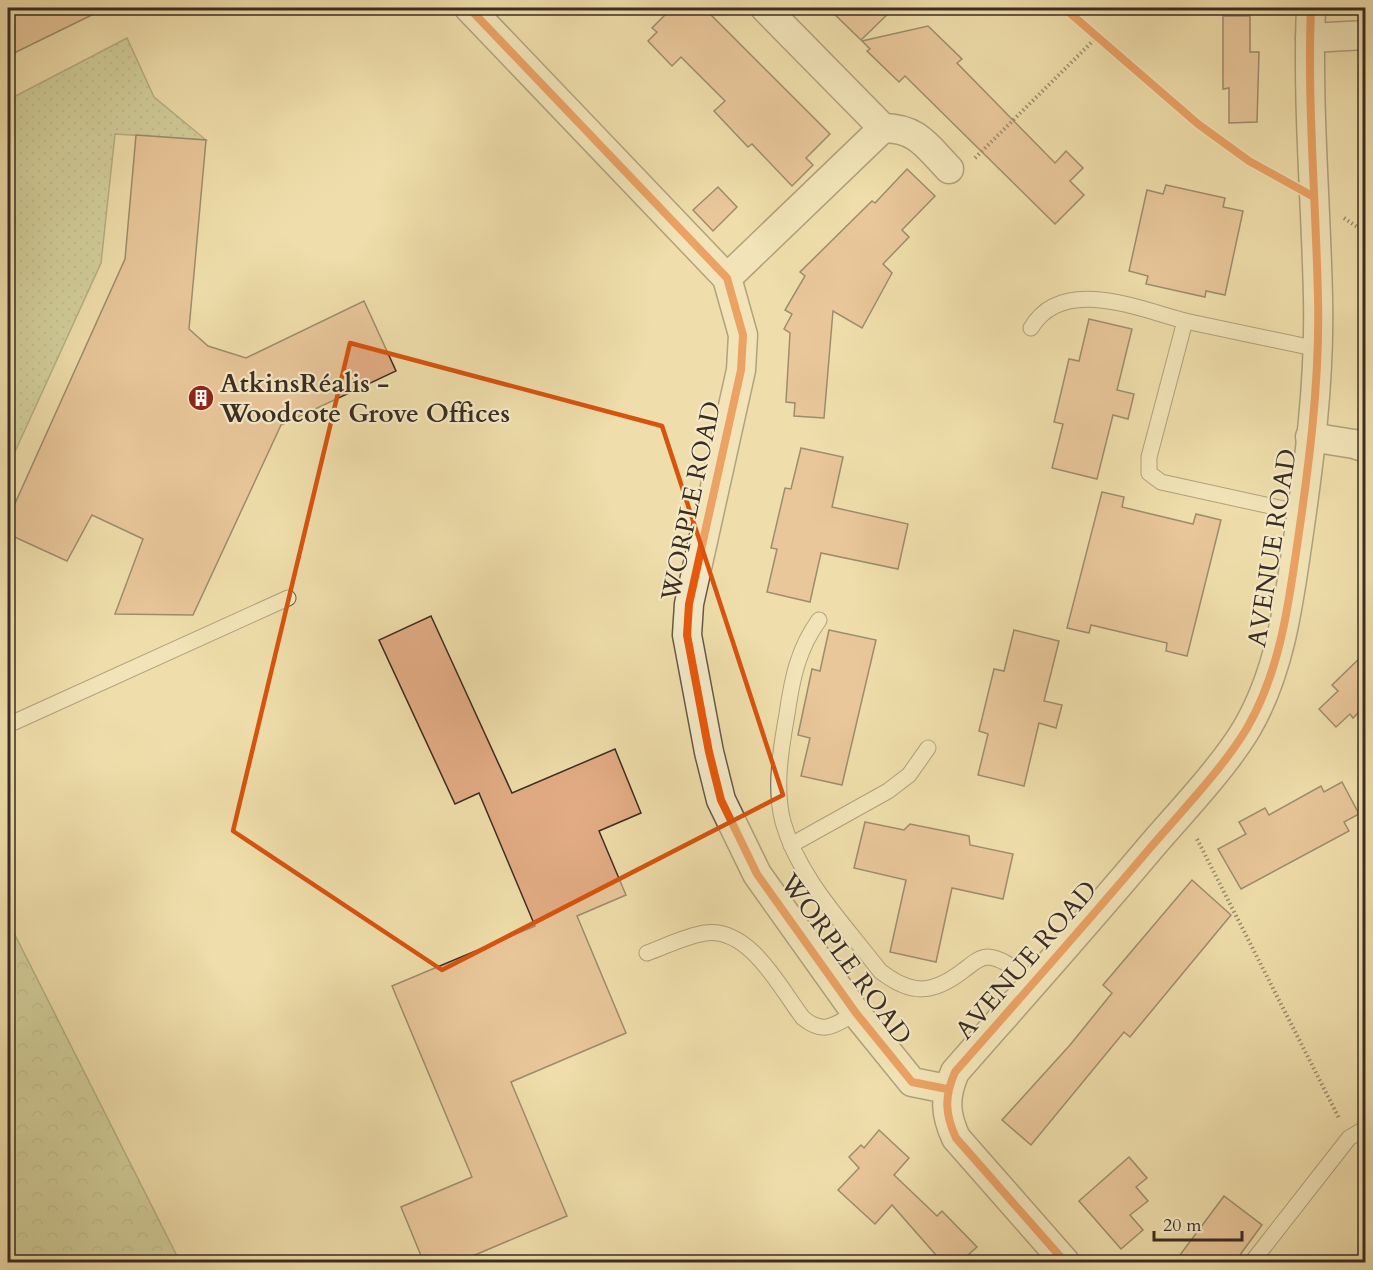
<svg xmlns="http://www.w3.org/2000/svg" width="1373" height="1270" font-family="Cardo,serif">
	<defs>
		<pattern id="grass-dots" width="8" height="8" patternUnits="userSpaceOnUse" patternTransform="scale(1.5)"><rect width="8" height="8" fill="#b3c28d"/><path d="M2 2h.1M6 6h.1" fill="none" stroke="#939e73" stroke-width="1.8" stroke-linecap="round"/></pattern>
		<pattern id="forest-crowns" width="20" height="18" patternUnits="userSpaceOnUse" patternTransform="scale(1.5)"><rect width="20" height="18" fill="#b3c28d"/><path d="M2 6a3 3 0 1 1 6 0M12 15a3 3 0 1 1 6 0" fill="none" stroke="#939e73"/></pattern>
	</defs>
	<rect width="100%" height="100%" fill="#efdeab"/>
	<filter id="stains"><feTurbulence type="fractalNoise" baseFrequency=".00333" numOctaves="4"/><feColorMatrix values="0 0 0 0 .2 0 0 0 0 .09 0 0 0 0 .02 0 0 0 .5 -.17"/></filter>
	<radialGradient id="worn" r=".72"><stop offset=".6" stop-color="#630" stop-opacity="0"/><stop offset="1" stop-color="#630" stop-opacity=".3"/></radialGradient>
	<polygon fill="url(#grass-dots)" stroke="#767758" stroke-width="1.5" points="127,38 154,97 206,140 115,134 101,263 8,467 8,100"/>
	<polygon fill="url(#forest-crowns)" stroke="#767758" stroke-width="1.5" points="8,921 180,1262 8,1262"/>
	<g fill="#e3ac85" stroke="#3a2c23" stroke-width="1.5">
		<polygon points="29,8 106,8 8,56 8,18"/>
		<polygon points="672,8 704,8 830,134 806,158 813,165 792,186 752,144 748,147 714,111 725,101 681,57 672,66 648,41 657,32 652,28"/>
		<polygon points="828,8 894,8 861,40"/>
		<polygon points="1223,16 1250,16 1250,52 1259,52 1257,122 1229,123 1229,88 1223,89"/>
		<polygon points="928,26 962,59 957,63 1055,163 1066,151 1083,168 1070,181 1084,195 1055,224 905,76 899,82 867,51 870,49 862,41"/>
		<polygon points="136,135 206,140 189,329 208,346 246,358 364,301 396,371 281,425 193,615 115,614 143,539 92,515 67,561 8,534 8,519 125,259"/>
		<polygon points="907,169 935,196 902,230 909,237 883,264 892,273 862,328 833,311 824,418 794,416 795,403 786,402 790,333 784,329 792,314 785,310 805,276 800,272 872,201 875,203"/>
		<polygon points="1166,185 1225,198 1223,207 1243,211 1225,295 1206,291 1205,297 1146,284 1148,276 1129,271 1147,190 1163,194"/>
		<polygon points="718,187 737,207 713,231 693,210"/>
		<polygon points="1089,319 1132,329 1117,390 1134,394 1128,419 1113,415 1097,479 1052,468 1063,424 1054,422 1069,359 1079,361"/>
		<polygon points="801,448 843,457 832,507 908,524 898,569 821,553 810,602 767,592 777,549 771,548 785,488 791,489"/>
		<polygon points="1102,492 1124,497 1122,507 1193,524 1196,514 1221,520 1187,656 1166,651 1167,643 1091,625 1089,633 1067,628"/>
		<polygon points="431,616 512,793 615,749 641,813 599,831 626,895 577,916 626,1033 511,1082 567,1216 456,1263 424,1263 401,1207 472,1177 392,986 535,926 479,793 455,804 379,640"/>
		<polygon points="829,630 876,640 842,785 801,776 810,738 798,735 812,669 820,671"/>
		<polygon points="1014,630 1059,641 1044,701 1062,705 1056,728 1039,723 1024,786 978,775 988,734 979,731 994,669 1004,671"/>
		<polygon points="1365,653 1365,706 1353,718 1350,714 1336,727 1319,709 1338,691 1332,685"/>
		<polygon points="1342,782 1359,814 1344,822 1349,831 1241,889 1218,849 1246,834 1239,822 1265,808 1269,815 1321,786 1324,792"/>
		<polygon points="865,822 904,830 910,824 969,836 970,845 1013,854 1003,899 952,888 936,962 890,952 906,880 854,868"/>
		<polygon points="1192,880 1231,915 1130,1037 1124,1032 1031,1145 1002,1120 1070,1045 1112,993 1103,985"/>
		<polygon points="879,1130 909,1158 894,1175 937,1216 942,1211 977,1247 959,1263 943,1263 892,1205 875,1224 838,1190 859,1168 849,1157 861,1145 864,1148"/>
		<polygon points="1129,1157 1147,1178 1136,1187 1148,1201 1130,1215 1143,1230 1121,1249 1079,1201"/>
		<polygon points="1224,1196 1262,1225 1234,1263 1174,1263"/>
	</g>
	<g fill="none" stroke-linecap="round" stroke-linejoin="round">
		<g stroke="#675845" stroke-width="17">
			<g id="lane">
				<path d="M 1031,328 C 1062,275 1139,309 1185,321"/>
				<polyline points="1302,513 1161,482 1149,473 1149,457 1185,321 1318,349"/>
				<path d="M 819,620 C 798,649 792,679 787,714 C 781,748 774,788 783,822 C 799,879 845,925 880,971 C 911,995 932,995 964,970 C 971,965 979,957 988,957 C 1005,958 1020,974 1033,983"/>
				<polyline points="8,725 288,598"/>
				<polyline points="791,845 888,791 909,775 928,748"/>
				<path d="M 647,953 C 666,946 686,936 705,933 C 750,927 780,988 803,1018 C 825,1036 835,1024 856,1013"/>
				<polyline points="1252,1262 1349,1138 1366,1128"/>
			</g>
		</g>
		<g stroke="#675845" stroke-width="31">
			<g id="street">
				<polyline points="469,8 727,278 743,335 741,370 689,604 687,635 709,752 721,800 757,874 856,1013 912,1082 947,1089"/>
				<polyline points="765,8 883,128"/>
				<polyline points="1310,38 1366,35"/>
				<path d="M 727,278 L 883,128 C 917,128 927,146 949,169"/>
				<polyline points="1310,437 1354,444 1366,448"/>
				<path d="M 1065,1262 L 956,1138 C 945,1114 944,1097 955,1072 C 1020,998 1086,924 1150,848 C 1180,813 1224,767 1247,728 C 1279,673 1288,609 1297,546 C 1309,465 1320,381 1318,298 C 1316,201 1307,105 1311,8"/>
			</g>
		</g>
		<g stroke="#3a2c23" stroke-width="4" stroke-dasharray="1.5 3" stroke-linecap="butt">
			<path d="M 1064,8 C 1131,71 1203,135 1284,181"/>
			<polyline points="975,158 1096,38"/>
			<polyline points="1344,218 1366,233"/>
			<polyline points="1197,839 1339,1118"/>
		</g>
		<use href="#lane" stroke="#f5eac8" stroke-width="15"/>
		<use href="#street" stroke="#f5eac8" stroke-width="28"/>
		<g stroke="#f5eac8" stroke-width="11">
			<g id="cycleway">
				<polyline points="469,8 727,278 743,335 741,370 689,604 687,635 709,752 721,800 757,874 856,1013 912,1082 947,1089"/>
				<polyline points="1064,8 1198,124 1249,161 1314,197"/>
				<path d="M 1065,1262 L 956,1138 C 945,1114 944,1097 955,1072 C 1020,998 1086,924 1150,848 C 1180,813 1224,767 1247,728 C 1279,673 1288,609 1297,546 C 1309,465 1320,381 1318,298 C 1316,201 1307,105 1311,8"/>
			</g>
		</g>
		<use href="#cycleway" stroke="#e8590c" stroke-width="8"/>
	</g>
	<path d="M0 0H1373V1270H0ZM 350,343 L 662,426 L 783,795 L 442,970 L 233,831 Z" fill="#efdeab" fill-opacity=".55" fill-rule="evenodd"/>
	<path fill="none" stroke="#d7540e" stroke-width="4.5" stroke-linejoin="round" d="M 350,343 L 662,426 L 783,795 L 442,970 L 233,831 Z"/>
	<defs>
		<g id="building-disc" transform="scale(1.35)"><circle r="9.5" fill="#8f2418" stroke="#f5eac8"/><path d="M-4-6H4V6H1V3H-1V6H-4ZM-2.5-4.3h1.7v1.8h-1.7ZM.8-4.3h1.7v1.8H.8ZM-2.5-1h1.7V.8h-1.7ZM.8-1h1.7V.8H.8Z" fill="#fff"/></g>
	</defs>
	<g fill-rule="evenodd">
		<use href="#building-disc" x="201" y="398"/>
	</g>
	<g text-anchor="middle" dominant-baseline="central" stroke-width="4.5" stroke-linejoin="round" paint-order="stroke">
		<g font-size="26" font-weight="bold" fill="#3a2c23" stroke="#f5eac8" text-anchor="start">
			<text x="220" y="383">AtkinsRéalis -<tspan x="220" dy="30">Woodcote Grove Offices</tspan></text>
		</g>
		<g font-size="26" fill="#3a2c23" stroke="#f5eac8">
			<text transform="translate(691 501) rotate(-78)">WORPLE ROAD</text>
			<text transform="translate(1272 548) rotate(-81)">AVENUE ROAD</text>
			<text transform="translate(846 959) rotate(54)">WORPLE ROAD</text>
			<text transform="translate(1026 960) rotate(-49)">AVENUE ROAD</text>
		</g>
	</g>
	<rect width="1373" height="1270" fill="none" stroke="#efdeab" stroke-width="30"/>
	<rect x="9" y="9" width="1355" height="1252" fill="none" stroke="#3a2c23" stroke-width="3"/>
	<rect x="15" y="15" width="1343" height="1240" fill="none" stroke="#3a2c23" stroke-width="1.5"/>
	<path d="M1154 1231v9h88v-9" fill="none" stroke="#3a2c23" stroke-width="3"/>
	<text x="1163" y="1231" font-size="18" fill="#3a2c23" stroke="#f5eac8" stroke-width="4.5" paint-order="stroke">20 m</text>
	<rect width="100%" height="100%" filter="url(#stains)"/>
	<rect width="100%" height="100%" fill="url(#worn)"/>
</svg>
